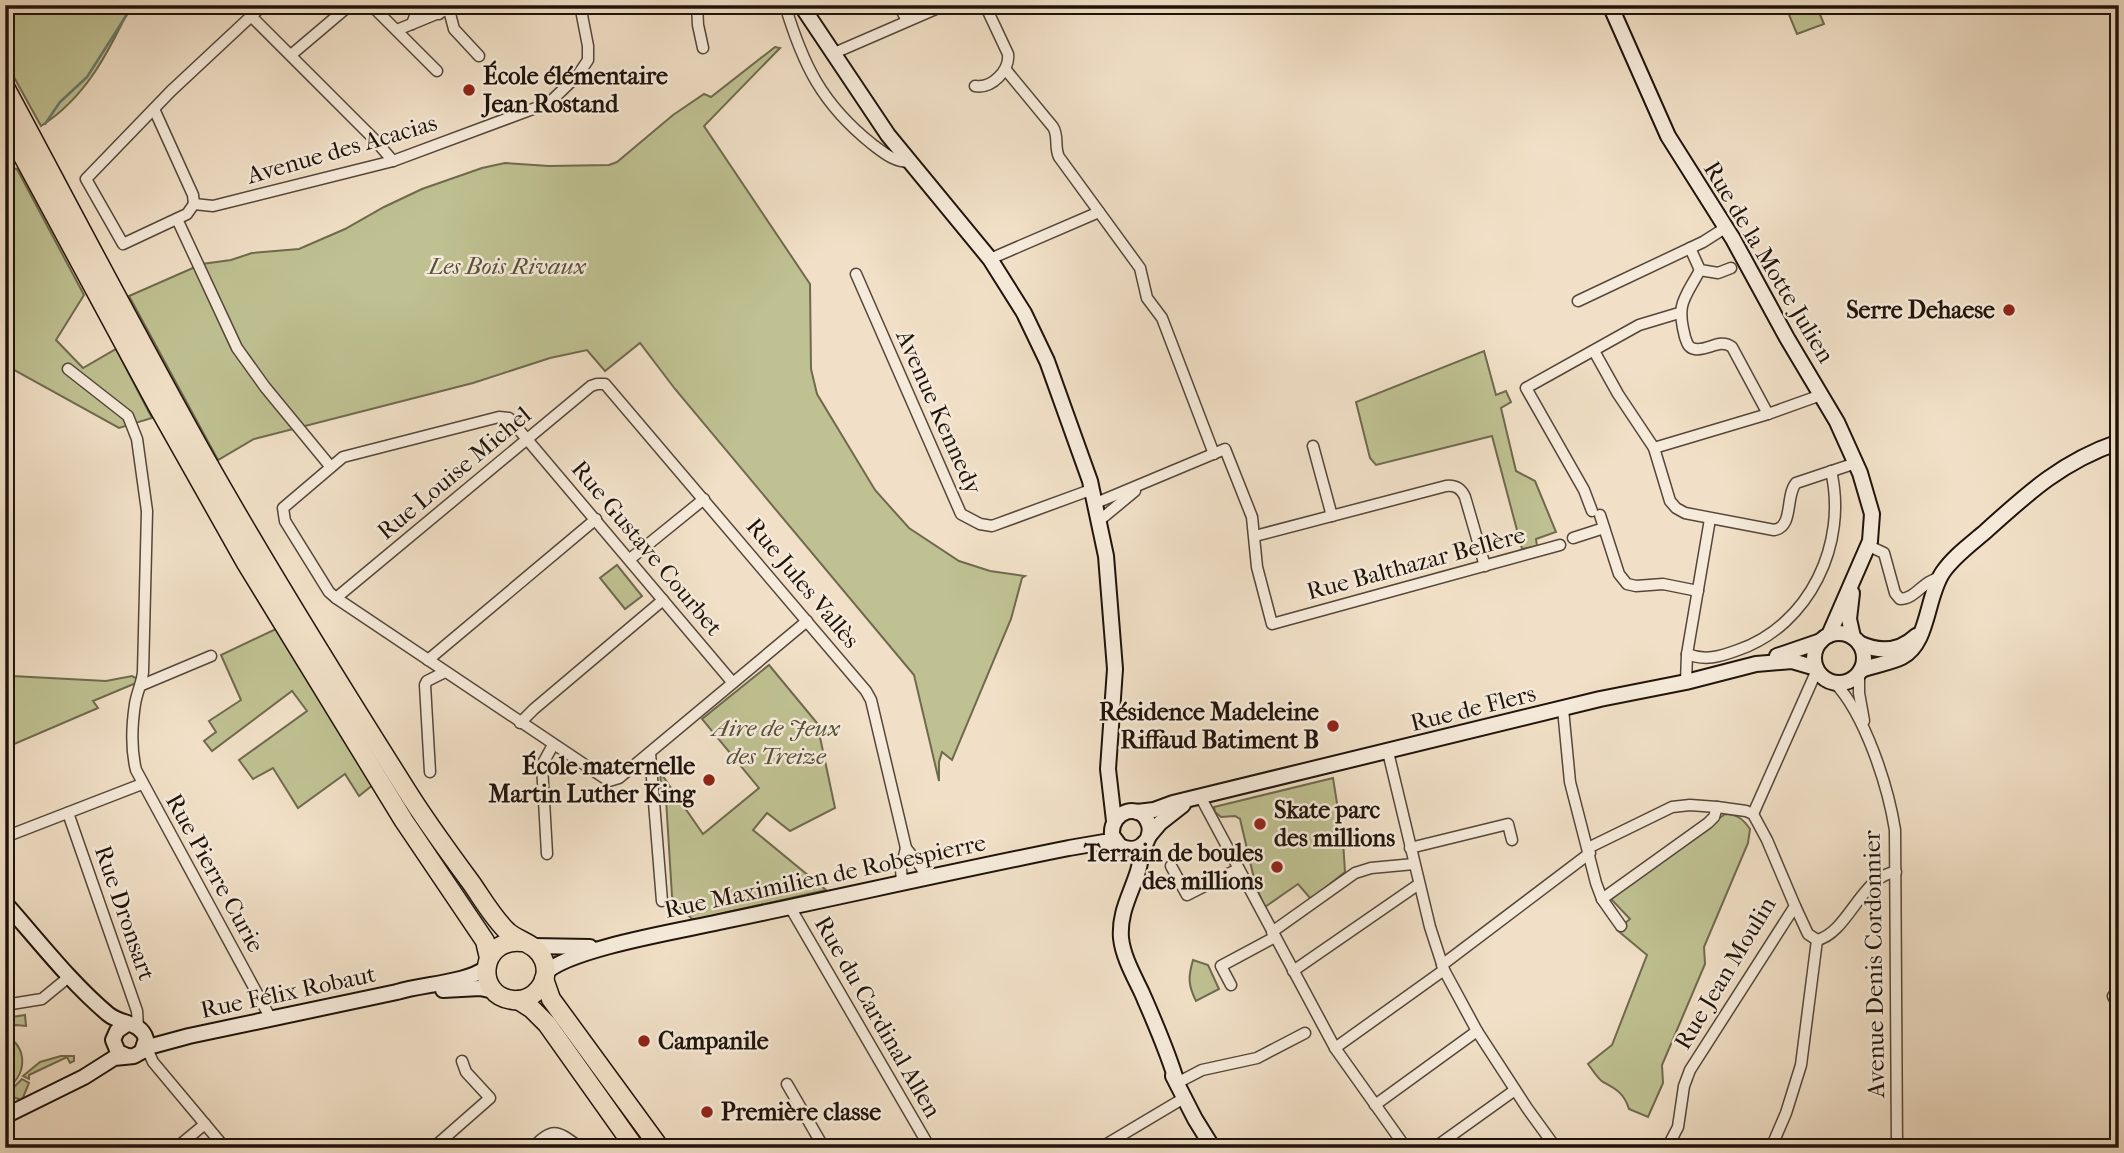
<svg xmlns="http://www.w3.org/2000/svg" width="2124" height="1153" font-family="'IM FELL French Canon',serif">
	<rect width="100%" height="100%" fill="#f1e0c7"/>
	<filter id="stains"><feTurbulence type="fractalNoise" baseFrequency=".00286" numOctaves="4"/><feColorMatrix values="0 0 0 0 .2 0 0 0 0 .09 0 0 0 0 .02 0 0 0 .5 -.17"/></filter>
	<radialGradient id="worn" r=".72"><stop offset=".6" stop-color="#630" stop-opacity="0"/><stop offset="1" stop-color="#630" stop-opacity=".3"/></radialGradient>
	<g fill="#bfc192" stroke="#6f6a4e" stroke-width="2">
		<path d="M 5,5 L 132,5 L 129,9 C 107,55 85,98 41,126 L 5,61 Z"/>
		<polygon points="1785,5 1816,5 1824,24 1797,34"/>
		<polygon points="775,47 780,48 704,126 810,284 811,369 817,394 875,490 909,528 959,561 990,571 1025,576 1022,578 1011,619 952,760 942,752 939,762 939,781 914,675 675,389 640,343 605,371 587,350 550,358 473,383 254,439 218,460 129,296 202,264 231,260 252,253 299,249 345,229 384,207 422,189 482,168 505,163 549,166 609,165 617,162 673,115 704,94 711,97"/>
		<polygon points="5,167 17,169 84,295 56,340 83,368 116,349 152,418 119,428 5,365"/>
		<polygon points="1484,351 1496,395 1506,391 1511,402 1501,408 1516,471 1535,481 1556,532 1536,539 1537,546 1522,549 1492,436 1376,465 1370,458 1356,402"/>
		<polygon points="617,565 642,596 625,609 600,578"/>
		<polygon points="278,628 374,784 359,796 345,774 298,808 273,768 253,779 239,760 307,711 292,691 212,751 204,741 216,732 209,721 241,700 221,655"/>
		<polygon points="5,656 12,676 106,681 132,676 136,678 136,683 93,701 98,708 5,748"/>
		<polygon points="769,665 817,723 835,808 790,831 767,813 753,830 826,890 693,920 674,901 672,896 666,799 662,796 660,772 703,834 759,788 702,719"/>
		<polygon points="1333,778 1343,841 1345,872 1311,899 1298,884 1265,907 1256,887 1240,819 1235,816 1221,817 1215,812 1214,807"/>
		<path d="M 1725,814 C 1737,814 1743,819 1750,829 L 1748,843 L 1704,947 L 1705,964 L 1662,1065 L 1663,1083 L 1648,1117 L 1629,1109 C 1624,1093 1616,1089 1603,1082 C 1597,1078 1592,1069 1588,1064 L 1612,1045 L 1647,955 L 1617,930 L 1630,919 L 1611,899 Z"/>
		<path d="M 1193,960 L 1208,965 L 1219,989 L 1196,1001 C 1188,985 1188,977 1193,960 Z"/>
		<polygon points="25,1015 26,1026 16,1025 5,1029 5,1018"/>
		<path d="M 5,1035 C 29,1048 27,1076 5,1090 Z"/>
		<polygon points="61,1056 74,1056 74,1061 70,1063 67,1057 29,1075 29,1079 23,1076 40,1062"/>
		<polygon points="22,1079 29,1083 22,1100 6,1095"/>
	</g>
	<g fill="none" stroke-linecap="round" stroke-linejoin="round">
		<g stroke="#697971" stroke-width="2.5">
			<polyline points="5,55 14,71"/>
			<polyline points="45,124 60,102 87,77 133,5"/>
		</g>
		<g stroke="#54463a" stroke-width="13">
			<g id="street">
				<polyline points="371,5 437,71"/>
				<polyline points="426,5 439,14"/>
				<polyline points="697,5 698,25 703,48"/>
				<path d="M 785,5 C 803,65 822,104 872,144 C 884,153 894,162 910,162"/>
				<polyline points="899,5 907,21"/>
				<polyline points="449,10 454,29 479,56"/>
				<polyline points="251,16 374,139 393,161"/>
				<polyline points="412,24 419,5"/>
				<polyline points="397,30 458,5"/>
				<polyline points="832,54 945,5"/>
				<polyline points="291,55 350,5"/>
				<path d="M 1006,70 L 1053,127 C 1059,136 1054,147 1059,157 L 1140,268 L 1147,298 L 1162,318 L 1214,454"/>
				<path d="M 975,86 C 992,89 1010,70 1008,54 L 985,5"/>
				<polyline points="154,109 193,195 194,204"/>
				<polyline points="194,204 213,206 393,161 549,103 578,75 588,60 588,46 580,5"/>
				<polyline points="194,204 187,214 123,244 86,179 171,91 263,5"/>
				<polyline points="177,219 237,348 265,387 330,466"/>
				<polyline points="1690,248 1700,270 1718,273 1731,268"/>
				<polyline points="990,259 1099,212"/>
				<path d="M 1700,270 C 1684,300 1676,303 1685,337 C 1687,343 1688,348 1695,349 C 1709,351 1719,338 1732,347 L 1768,414"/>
				<polyline points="856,274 961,514 980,524 992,526 1093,489"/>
				<polyline points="1578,301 1703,242 1725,228"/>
				<path d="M 1594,351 L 1618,394 L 1654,448 L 1670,501 L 1676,508 L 1685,513 L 1774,530 C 1794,527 1785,496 1796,483 L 1856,463"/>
				<path d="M 68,369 L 128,416 L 137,439 L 147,511 L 143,672 C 142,683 137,692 135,704 C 132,724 131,750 136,770 L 271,1019"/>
				<polyline points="1313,446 1332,516"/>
				<polyline points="1654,448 1768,414 1821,395"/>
				<polyline points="1096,503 1225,449 1252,517 1257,567 1272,624 1560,545"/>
				<polyline points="1592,511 1584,490 1526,388 1639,325 1679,313"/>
				<polyline points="1600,515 1619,574 1627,584 1636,586 1663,584 1698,591"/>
				<polyline points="1100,520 1135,491"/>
				<path d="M 1255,536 L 1446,486 C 1455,485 1461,488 1465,497 L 1485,566"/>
				<polyline points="1573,538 1604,528"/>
				<path d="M 1869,546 L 1884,553 L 1895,593 L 1900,599 C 1916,599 1923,580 1940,578"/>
				<polyline points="630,559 704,499"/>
				<polyline points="336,598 591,386 597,384 605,384 866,691 871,700 906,848 921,867 926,878"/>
				<path d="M 1687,654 C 1705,661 1719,657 1738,650 C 1810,625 1848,543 1831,471"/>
				<polyline points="428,660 596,519"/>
				<polyline points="1859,673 1859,693 1864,721"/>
				<polyline points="1686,682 1687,654 1710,519"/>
				<path d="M 1834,682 C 1865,714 1888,786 1895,830 L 1897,1148"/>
				<polyline points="733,683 509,418 499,417 343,457 283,508 285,521 329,592 336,598 609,781 619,778 807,621"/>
				<polyline points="142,685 211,656"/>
				<polyline points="1563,709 1570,782 1596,883 1602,899 1621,926"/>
				<polyline points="520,723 534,709 663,600"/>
				<polyline points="1388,752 1430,927 1444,970 1477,1031 1527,1108 1556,1148"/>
				<polyline points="650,753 662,901"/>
				<polyline points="430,772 425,685 427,681 445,672"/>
				<polyline points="1201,798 1335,1048 1406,1148"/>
				<polyline points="68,813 137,1011 138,1027"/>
				<polyline points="1753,814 1817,670"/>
				<polyline points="5,837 142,784"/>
				<polyline points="1410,848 1508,824 1512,840"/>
				<polyline points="1588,848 1672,807 1690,805 1717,807 1746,811 1753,814"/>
				<polyline points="547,854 542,765 553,745"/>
				<polyline points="1171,866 1187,895 1238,869"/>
				<polyline points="902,883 901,869 906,848"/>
				<polyline points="1602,899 1708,823 1714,817 1717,807"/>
				<polyline points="1795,906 1808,934 1817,940"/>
				<polyline points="790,907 930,1148"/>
				<polyline points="1272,932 1355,873 1371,868 1414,864"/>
				<path d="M 1817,940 C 1848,933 1862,875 1896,872"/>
				<polyline points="1442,965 1590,853"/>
				<polyline points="1293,971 1419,884"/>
				<polyline points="1231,985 1221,966 1275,937"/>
				<polyline points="2113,996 2119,1008"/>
				<polyline points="5,1005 42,999 70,976"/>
				<polyline points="145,1044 153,1062 225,1148"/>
				<polyline points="1335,1048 1444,970"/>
				<polyline points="1177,1083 1202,1070 1257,1058 1305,1033"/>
				<polyline points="787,1084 824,1148"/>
				<polyline points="1375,1105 1477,1031"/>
				<polyline points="176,1148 205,1124"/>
				<polyline points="433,1148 490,1098 466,1072 462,1061"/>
				<path d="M 532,1148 C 554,1126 557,1131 581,1148"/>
				<polyline points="1100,1148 1184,1098"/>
				<polyline points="1434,1148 1515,1090"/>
				<polyline points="1667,1148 1678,1127 1684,1086 1690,1070 1795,906 1767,840 1753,814"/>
				<polyline points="1771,1148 1786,1113 1801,1065 1817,940"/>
			</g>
		</g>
		<g stroke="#1f130b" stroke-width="18">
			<g id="secondary">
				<polyline points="801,5 888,135 990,259 1024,313 1047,361 1090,481 1106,556 1115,669 1108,769 1114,821"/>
				<polyline points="1610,5 1668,136 1733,239 1787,338 1837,422 1860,473 1872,514 1870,541 1829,635"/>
				<polyline points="1852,593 1849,619 1853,637"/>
				<circle cx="1839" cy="658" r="25"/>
				<path d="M 1859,643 C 1880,653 1899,652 1916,636"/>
				<polyline points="1777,656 1821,641"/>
				<path d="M 1861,670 C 1874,665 1890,663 1902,657 C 1929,643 1926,597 1943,572 C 1954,556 1971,544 1986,531 C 2029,492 2063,461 2119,442"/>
				<polyline points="1137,812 1154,810 1173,803 1600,699 1686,682 1756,664 1792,661 1816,668"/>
				<polyline points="1149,836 1160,823 1183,805"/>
				<path d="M 1146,841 C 1139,850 1130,851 1120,846 L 1112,835 C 1110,810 1142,801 1149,825 C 1152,834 1146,841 1143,850 C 1141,857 1140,864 1138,871 C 1131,894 1119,912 1121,938 C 1123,957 1134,976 1142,993 C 1155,1023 1168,1052 1177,1083"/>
				<path d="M 5,903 C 38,940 70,982 108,1014 C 121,1025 141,1021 146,1039 L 142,1051"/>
				<polyline points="532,946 590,947"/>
				<path d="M 545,973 C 571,948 685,930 724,921 C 839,897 954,871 1069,848 L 1104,842 L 1117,844"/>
				<polyline points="443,990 480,988 494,991"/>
				<polyline points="127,1056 118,1052 113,1040 117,1031 127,1024"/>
				<polyline points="1173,1076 1195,1119 1213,1148"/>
				<path d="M 5,1116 L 84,1077 L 114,1058 L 134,1056 L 152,1046 L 189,1036 L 397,992 C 423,984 466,983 486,968"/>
			</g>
		</g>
		<g stroke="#1f130b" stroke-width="21">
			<g id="highway">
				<path d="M 5,87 C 72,212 137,337 206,460 C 270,573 338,682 407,791 C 427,823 450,854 472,884 C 483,900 494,919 508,932 C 520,942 538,944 544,961 C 551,981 534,1002 513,1000 C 474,996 479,938 521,942"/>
				<polyline points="5,123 157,405 246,563 404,821 485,941 489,958"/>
				<polyline points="544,979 551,999 660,1148"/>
				<polyline points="518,1000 532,1009 547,1024 635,1148"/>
			</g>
		</g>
		<use href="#street" stroke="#f6ebdb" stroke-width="10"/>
		<use href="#secondary" stroke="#f6ebdb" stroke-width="14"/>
		<use href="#highway" stroke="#f1e0c7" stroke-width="18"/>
	</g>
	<g fill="#8f2418" stroke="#f6ebdb" stroke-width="2.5">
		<circle cx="469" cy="90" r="7"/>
		<circle cx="2009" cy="310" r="7"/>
		<circle cx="1333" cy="726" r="7"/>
		<circle cx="709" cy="780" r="7"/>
		<circle cx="1260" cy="824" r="7"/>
		<circle cx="1277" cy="867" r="7"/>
		<circle cx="644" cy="1041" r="7"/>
		<circle cx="707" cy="1112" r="7"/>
	</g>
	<g text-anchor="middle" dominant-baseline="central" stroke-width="5" stroke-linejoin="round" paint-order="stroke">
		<g font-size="24" font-weight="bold" fill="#1f130b" stroke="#f6ebdb" text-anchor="start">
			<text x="483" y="76">École élémentaire<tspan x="483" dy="28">Jean Rostand</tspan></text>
			<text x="1995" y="310" text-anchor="end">Serre Dehaese</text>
			<text x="1319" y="712" text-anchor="end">Résidence Madeleine<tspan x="1319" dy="28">Riffaud Batiment B</tspan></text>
			<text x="695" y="766" text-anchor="end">École maternelle<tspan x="695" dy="28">Martin Luther King</tspan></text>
			<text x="1274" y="810">Skate parc<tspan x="1274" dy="28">des millions</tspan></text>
			<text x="1263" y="853" text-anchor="end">Terrain de boules<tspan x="1263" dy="28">des millions</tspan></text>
			<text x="658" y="1041">Campanile</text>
			<text x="721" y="1112">Première classe</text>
		</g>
		<g font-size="24" fill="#1f130b" stroke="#f6ebdb">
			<text transform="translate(342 149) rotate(-16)">Avenue des Acacias</text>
			<text transform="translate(1769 262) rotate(59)">Rue de la Motte Julien</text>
			<text transform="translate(939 412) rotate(66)">Avenue Kennedy</text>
			<text transform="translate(454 473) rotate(-40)">Rue Louise Michel</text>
			<text transform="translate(647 548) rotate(50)">Rue Gustave Courbet</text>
			<text transform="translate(1416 563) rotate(-15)">Rue Balthazar Bellère</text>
			<text transform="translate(803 583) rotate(50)">Rue Jules Vallès</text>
			<text transform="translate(1473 708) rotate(-14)">Rue de Flers</text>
			<text transform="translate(215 873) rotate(61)">Rue Pierre Curie</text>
			<text transform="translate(825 876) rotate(-12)">Rue Maximilien de Robespierre</text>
			<text transform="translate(125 913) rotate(71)">Rue Dronsart</text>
			<text transform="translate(1874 964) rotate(-91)">Avenue Denis Cordonnier</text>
			<text transform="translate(1725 973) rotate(-59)">Rue Jean Moulin</text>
			<text transform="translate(288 992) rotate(-12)">Rue Félix Robaut</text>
			<text transform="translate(878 1017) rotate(60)">Rue du Cardinal Allen</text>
		</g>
		<g font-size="24" font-style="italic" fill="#57503a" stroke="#f6ebdb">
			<text x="507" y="266">Les Bois Rivaux</text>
			<text x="776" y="728">Aire de Jeux<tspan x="776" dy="28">des Treize</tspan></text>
		</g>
	</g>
	<rect width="2124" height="1153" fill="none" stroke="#f1e0c7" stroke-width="28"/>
	<rect x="7" y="7" width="2110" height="1139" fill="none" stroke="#1f130b" stroke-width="3.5"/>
	<rect x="14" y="14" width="2096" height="1125" fill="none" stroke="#1f130b" stroke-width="2"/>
	<rect width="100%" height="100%" filter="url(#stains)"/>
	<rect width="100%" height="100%" fill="url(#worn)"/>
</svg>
